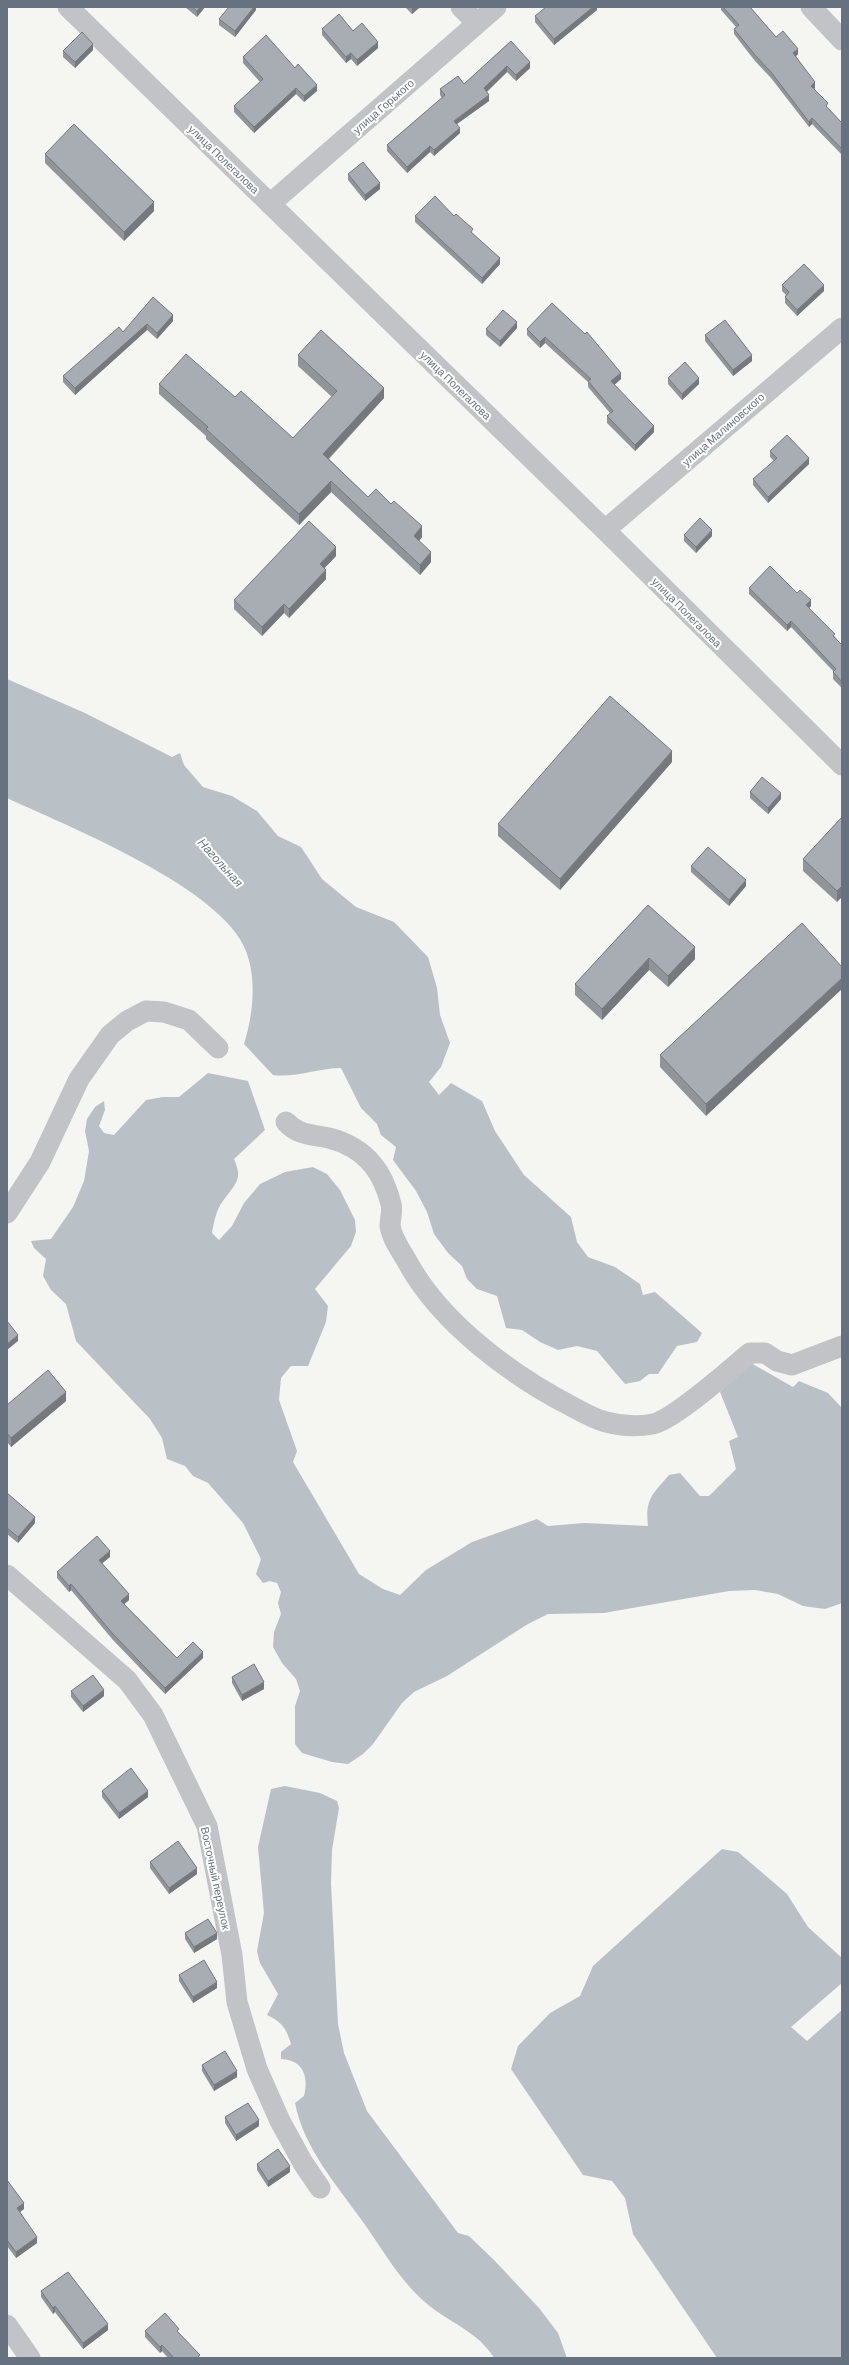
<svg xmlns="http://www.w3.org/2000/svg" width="849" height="2365" font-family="Barlow,sans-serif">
	<rect width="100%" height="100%" fill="#f5f5f2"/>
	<g fill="#b9c1c6">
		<path d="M 7,679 L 85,713 L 172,757 L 180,753 L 184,765 L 203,787 L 232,796 L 257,811 L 278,836 L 301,847 L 322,879 L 356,907 L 394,922 L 428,957 L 437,988 L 440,1015 L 450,1043 L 441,1067 L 429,1082 L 439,1095 L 451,1083 L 482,1101 L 495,1131 L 524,1175 L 571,1217 L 577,1242 L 588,1257 L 615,1267 L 640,1284 L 643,1295 L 655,1292 L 702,1333 L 697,1342 L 677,1346 L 658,1374 L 649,1374 L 640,1381 L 625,1384 L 597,1351 L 577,1346 L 558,1350 L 540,1342 L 522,1330 L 506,1328 L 497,1296 L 477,1289 L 467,1279 L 462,1266 L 448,1253 L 434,1234 L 427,1212 L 416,1191 L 393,1160 L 396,1147 L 381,1135 L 377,1124 L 361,1108 L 341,1068 C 318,1068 296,1078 273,1075 L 244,1044 C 253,1015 257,980 246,951 C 223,888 67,826 7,798 Z"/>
		<path d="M 208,1073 L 248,1081 L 265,1130 L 234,1159 C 244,1181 234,1184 223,1201 C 216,1210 214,1222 212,1233 L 219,1240 L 232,1226 L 244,1203 L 260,1184 L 285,1172 L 313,1167 L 327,1174 L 340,1190 L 355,1220 L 356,1232 L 351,1246 L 315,1289 L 328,1306 L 326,1322 L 308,1366 L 291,1366 L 281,1378 L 279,1400 L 297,1451 L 293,1462 L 359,1574 L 383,1589 L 400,1595 L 426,1570 L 472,1542 L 537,1519 L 548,1526 L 584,1523 L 648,1526 C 645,1499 652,1495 669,1475 L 680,1473 L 700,1496 L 709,1496 L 736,1469 L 729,1441 L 738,1437 L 720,1392 L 751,1363 L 793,1387 L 799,1381 L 828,1393 L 842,1408 L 842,1603 L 825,1609 L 803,1606 L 778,1594 L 755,1590 L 729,1591 L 604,1613 L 548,1614 L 528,1624 L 447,1676 L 414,1692 L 402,1703 L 373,1744 L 363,1754 L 348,1764 L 332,1762 L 302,1753 L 295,1744 L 295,1706 L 300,1691 L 296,1679 L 282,1663 L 273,1647 L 274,1632 L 281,1614 L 278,1603 L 281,1592 L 277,1583 L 270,1581 L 263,1583 L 256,1574 L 261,1559 L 243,1523 L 208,1483 L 193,1476 L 185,1466 L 167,1459 L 162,1438 L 150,1419 L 76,1341 L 66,1304 L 51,1290 L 43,1276 L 46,1259 L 34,1248 L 31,1241 L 51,1239 L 73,1207 L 84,1181 L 89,1151 L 85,1131 L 87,1119 L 95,1107 L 104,1101 L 105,1110 L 99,1126 L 104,1133 L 114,1135 L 146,1100 L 163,1097 L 179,1097 Z"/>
		<path d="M 285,1786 L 320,1793 L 337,1801 L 339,1808 L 332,1850 L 331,1883 L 338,2024 L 344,2053 L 367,2111 L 458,2233 L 469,2236 L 494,2260 L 539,2308 L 558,2333 L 567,2358 L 494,2358 C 479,2332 448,2322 426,2303 C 400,2281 383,2250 363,2222 C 337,2185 304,2149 295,2103 L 304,2096 C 309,2076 303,2060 281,2059 L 281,2052 L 291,2044 C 286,2028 282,2022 267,2015 L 278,1994 L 260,1963 L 257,1951 L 264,1913 L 258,1847 L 271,1789 Z"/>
		<polygon points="722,1849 738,1852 787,1894 808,1927 842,1958 842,1983 791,2027 807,2041 842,2010 842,2358 717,2358 633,2234 625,2198 612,2181 583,2175 511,2069 518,2046 550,2013 580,1996 593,1966"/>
	</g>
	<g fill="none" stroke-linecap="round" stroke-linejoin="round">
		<g stroke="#c1c3c7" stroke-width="21">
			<polyline points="68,7 605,530 842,765"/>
			<polyline points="461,7 477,23"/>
			<polyline points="811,7 842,40"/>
			<polyline points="270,204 496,7"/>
			<polyline points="605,530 842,328"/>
			<path d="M 286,1122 C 299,1136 312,1134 329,1138 C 345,1142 362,1151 372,1164 C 381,1174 388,1191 391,1204 C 393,1211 390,1219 390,1226 C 392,1239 402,1252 408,1263 C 441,1323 511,1375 571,1406 C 582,1412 594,1419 606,1422 C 621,1426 637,1427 653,1424 C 675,1419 729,1370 750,1353 L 765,1353 L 777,1361 L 792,1365 L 842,1346"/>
			<polyline points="7,1213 40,1162 79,1079 110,1035 127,1021 146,1011 164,1012 189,1020 218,1048"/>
			<polyline points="7,1575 127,1680 153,1715 207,1826 232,1955 237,2002 257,2069 280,2121 303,2163 320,2188"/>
			<polyline points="7,2325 30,2358"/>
		</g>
	</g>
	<g fill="#90959a">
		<polygon points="185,7 205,7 197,17"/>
		<polygon points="256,7 256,10 235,37 219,25 219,19"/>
		<polygon points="405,7 420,7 412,14"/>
		<polygon points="597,7 597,10 554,45 535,22 535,16"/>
		<polygon points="721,7 750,7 776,37 798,54 796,56 815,88 814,89 828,108 842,123 842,155 812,124 809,127 771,78 755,61 734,34 734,29 736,27 721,10"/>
		<polygon points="322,29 353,31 378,48 357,66 351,59 346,63 322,35"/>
		<polygon points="511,41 530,68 516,81 507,72 487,92 489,101 457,124 460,133 434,156 430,152 407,173 387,151 387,145 442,98 440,95 440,89 464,84"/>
		<polygon points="93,50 75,68 63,57 63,51"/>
		<polygon points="243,57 295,68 317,91 304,102 296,94 254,133 234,112 234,106 260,82 243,63"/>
		<polygon points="45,154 154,211 124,241 45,163"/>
		<polygon points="348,174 380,189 365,201 348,180"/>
		<polygon points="415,216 454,216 473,234 500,264 482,284 415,222"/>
		<polygon points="782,285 824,291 797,316 785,303 785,297 786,295 782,291"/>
		<polygon points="153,297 173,321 157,339 147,330 75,395 63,382 63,376 123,332"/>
		<polygon points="552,303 621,379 614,385 654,432 635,451 607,423 607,416 610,413 588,387 588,382 545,343 540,348 527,335 527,329"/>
		<polygon points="517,328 500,347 486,335 486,329"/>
		<polygon points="705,335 752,361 733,376 705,341"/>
		<polygon points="298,355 384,398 329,459 368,497 422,537 419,541 431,562 420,575 331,492 299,525 206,439 206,436 159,394 159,384 235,397 293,438 332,397 298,366"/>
		<polygon points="668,378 699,384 682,400 668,384"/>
		<polygon points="770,451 809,464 768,503 753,485 753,479 774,461 770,457"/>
		<polygon points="684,535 712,536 696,553 684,541"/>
		<polygon points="336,556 324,568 326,579 289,618 284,613 262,636 234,609 234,600"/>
		<polygon points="749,588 797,593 811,606 809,608 835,637 842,645 842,688 833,679 833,672 834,672 791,627 787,631 749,594"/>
		<polygon points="672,762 560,890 498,836 498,824"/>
		<polygon points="750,792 781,799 768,814 750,798"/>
		<polygon points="842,817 837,902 803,871 803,859"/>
		<polygon points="691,866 746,886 729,906 691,872"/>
		<polygon points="648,905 695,959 668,987 649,970 602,1020 575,995 575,984"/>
		<polygon points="802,923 706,1116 660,1067 660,1055"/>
		<polygon points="66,1401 11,1447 7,1442 7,1405"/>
		<polygon points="7,1493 35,1523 18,1543 7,1534"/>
		<polygon points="110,1557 102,1563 129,1600 124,1604 177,1658 203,1658 165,1694 113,1640 71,1590 69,1592 57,1578 57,1572"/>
		<polygon points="232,1677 264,1689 242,1701 232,1683"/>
		<polygon points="71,1691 104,1696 83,1712 71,1697"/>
		<polygon points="102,1791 148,1797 119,1819 102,1797"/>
		<polygon points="150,1862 197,1874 169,1894 150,1868"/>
		<polygon points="185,1933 217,1939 194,1953 185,1939"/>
		<polygon points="179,1975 217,1988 193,2003 179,1981"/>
		<polygon points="202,2065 237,2077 214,2091 202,2071"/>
		<polygon points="225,2117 259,2126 236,2141 225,2123"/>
		<polygon points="257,2164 290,2172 268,2187 257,2170"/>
		<polygon points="7,2180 24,2209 20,2212 37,2243 16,2258 7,2246"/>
		<polygon points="41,2291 108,2330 83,2349 55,2312 53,2314 41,2297"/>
		<polygon points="145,2331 179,2333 200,2358 168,2358 162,2351 160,2353 145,2337"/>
	</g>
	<g fill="#75797d">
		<polygon points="200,7 205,7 197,17 197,11"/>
		<polygon points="254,7 256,7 256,10 235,37 235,31"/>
		<polygon points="414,7 420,7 412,14 412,8"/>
		<polygon points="593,7 597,7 597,10 554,45 554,39"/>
		<polygon points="378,42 378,48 357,66 357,60"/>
		<polygon points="93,44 93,50 75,68 75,62"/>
		<polygon points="798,49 798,54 793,59 793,53"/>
		<polygon points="351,53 351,59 346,63 346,57"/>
		<polygon points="530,62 530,68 516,81 516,75"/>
		<polygon points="507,66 507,72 484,94 484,88"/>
		<polygon points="815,82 815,88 811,92 811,86"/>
		<polygon points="317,85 317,91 304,102 304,96"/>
		<polygon points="296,88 296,94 254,133 254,127"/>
		<polygon points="489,95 489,101 454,126 454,121"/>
		<polygon points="812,118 812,124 809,127 809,122"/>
		<polygon points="460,128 460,133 434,156 434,150"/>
		<polygon points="430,146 430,152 407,173 407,167"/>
		<polygon points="380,183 380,189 365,201 365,195"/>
		<polygon points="154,202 154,211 124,241 124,232"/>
		<polygon points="500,258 500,264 482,284 482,278"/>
		<polygon points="824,285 824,291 797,316 797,310"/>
		<polygon points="173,315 173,321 157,339 157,333"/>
		<polygon points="517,322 517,328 500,347 500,341"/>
		<polygon points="147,324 147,330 75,395 75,388"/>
		<polygon points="545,337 545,343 540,348 540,342"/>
		<polygon points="752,355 752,361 733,376 733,370"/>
		<polygon points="621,373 621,379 611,388 611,381"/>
		<polygon points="699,378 699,384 682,400 682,394"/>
		<polygon points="384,388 384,398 323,464 323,454"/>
		<polygon points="654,426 654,432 635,451 635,445"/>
		<polygon points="809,458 809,464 768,503 768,497"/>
		<polygon points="331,481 331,492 299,525 299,514"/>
		<polygon points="422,526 422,537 414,547 414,536"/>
		<polygon points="712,530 712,536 696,553 696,547"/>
		<polygon points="336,547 336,556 320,573 320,564"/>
		<polygon points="431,552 431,562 420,575 420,565"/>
		<polygon points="326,570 326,579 289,618 289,609"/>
		<polygon points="811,600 811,606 806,611 806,605"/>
		<polygon points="284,604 284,613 262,636 262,627"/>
		<polygon points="791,621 791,627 787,631 787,625"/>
		<polygon points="672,751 672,762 560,890 560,879"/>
		<polygon points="781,793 781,799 768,814 768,808"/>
		<polygon points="746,880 746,886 729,906 729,900"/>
		<polygon points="842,886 842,897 837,902 837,891"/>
		<polygon points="695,947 695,959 668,987 668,976"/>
		<polygon points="649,958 649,970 602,1020 602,1009"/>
		<polygon points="842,978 842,989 706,1116 706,1104"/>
		<polygon points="18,1335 18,1341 7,1350 7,1344"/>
		<polygon points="66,1392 66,1401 11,1447 11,1438"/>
		<polygon points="35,1517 35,1523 18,1543 18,1537"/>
		<polygon points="110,1551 110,1557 99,1566 99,1560"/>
		<polygon points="71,1584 71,1590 69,1592 69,1586"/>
		<polygon points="129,1594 129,1600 121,1607 121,1601"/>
		<polygon points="203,1652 203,1658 165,1694 165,1688"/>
		<polygon points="264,1682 264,1689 242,1701 242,1695"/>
		<polygon points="104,1690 104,1696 83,1712 83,1706"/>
		<polygon points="148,1791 148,1797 119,1819 119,1813"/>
		<polygon points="197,1868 197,1874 169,1894 169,1888"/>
		<polygon points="217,1933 217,1939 194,1953 194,1947"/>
		<polygon points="217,1982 217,1988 193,2003 193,1997"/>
		<polygon points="237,2071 237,2077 214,2091 214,2085"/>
		<polygon points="259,2120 259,2126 236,2141 236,2135"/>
		<polygon points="290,2166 290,2172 268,2187 268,2181"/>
		<polygon points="24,2203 24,2209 17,2214 17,2208"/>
		<polygon points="37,2237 37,2243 16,2258 16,2252"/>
		<polygon points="55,2306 55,2312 53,2314 53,2308"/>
		<polygon points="108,2324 108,2330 83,2349 83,2343"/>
		<polygon points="162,2345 162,2351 160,2353 160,2347"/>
	</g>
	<g fill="#a7adb3" stroke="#75797d">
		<polygon points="192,7 200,7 197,11"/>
		<polygon points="229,7 254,7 235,31 219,19"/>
		<polygon points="546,7 593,7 554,39 535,16"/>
		<polygon points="723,7 750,7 776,37 783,31 798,49 793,53 815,82 811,86 828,103 826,106 842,123 842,149 812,118 809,122 771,72 755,55 734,29 739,25"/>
		<polygon points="339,14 353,31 362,23 378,42 357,60 351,53 346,57 322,29"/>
		<polygon points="82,32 93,44 75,62 63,51"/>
		<polygon points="266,35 295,68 298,64 317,85 304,96 296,88 254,127 234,106 263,79 243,57"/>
		<polygon points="511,41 530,62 516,75 507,66 484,88 489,95 454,121 460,128 434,150 430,146 407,167 387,145 445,95 440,89 458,76 464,84"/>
		<polygon points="74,124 154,202 124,232 45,154"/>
		<polygon points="363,162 380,183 365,195 348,174"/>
		<polygon points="435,196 454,216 456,214 473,229 471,232 500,258 482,278 415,216"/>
		<polygon points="804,264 824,285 797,310 785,297 789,292 782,285"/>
		<polygon points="153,297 173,315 157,333 147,324 75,388 63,376 119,327 123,332"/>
		<polygon points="552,303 585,334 587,332 621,373 611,381 654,426 635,445 607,416 613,411 588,381 591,379 545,337 540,342 527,329"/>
		<polygon points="503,310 517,322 500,341 486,329"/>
		<polygon points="725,320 752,355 733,370 705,335"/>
		<polygon points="321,330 384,388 323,454 368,497 376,489 391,504 394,501 422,526 414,536 431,552 420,565 331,481 299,514 206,429 208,427 159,384 186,354 235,397 241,391 293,438 337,391 298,355"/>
		<polygon points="685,362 699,378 682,394 668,378"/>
		<polygon points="787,435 809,458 768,497 753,479 777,458 770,451"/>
		<polygon points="700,518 712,530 696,547 684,535"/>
		<polygon points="309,521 336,547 320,564 326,570 289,609 284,604 262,627 234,600"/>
		<polygon points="770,566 797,593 800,590 811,600 806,605 835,634 833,636 842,645 842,682 833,672 836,669 791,621 787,625 749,588"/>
		<polygon points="610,696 672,751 560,879 498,824"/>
		<polygon points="762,777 781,793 768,808 750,792"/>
		<polygon points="842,817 842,886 837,891 803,859"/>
		<polygon points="708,847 746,880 729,900 691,866"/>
		<polygon points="648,905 695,947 668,976 649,958 602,1009 575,984"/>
		<polygon points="802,923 842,967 842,978 706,1104 660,1055"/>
		<polygon points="7,1321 18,1335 7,1344"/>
		<polygon points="48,1370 66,1392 11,1438 7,1433 7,1405"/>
		<polygon points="7,1493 35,1517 18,1537 7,1528"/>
		<polygon points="97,1536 110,1551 99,1560 129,1594 121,1601 177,1658 193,1642 203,1652 165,1688 113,1634 71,1584 69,1586 57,1572"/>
		<polygon points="254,1664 264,1682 242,1695 232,1677"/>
		<polygon points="93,1675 104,1690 83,1706 71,1691"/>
		<polygon points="131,1768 148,1791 119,1813 102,1791"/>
		<polygon points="178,1841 197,1868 169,1888 150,1862"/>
		<polygon points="208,1919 217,1933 194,1947 185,1933"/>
		<polygon points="204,1960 217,1982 193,1997 179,1975"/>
		<polygon points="225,2051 237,2071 214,2085 202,2065"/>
		<polygon points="248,2103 259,2120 236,2135 225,2117"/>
		<polygon points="278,2149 290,2166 268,2181 257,2164"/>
		<polygon points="7,2180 24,2203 17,2208 37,2237 16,2252 7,2240"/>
		<polygon points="68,2272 108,2324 83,2343 55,2306 53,2308 41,2291"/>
		<polygon points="165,2313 179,2329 177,2331 200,2355 197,2358 174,2358 162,2345 160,2347 145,2331"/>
	</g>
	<g text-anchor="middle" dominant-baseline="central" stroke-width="4" stroke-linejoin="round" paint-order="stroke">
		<g font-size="11" fill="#677280" stroke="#fff">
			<text transform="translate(383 106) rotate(-41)">улица Горького</text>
			<text transform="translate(224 159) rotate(44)">улица Полегалова</text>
			<text transform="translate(456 385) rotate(44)">улица Полегалова</text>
			<text transform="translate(723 429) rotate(-41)">улица Малиновского</text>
			<text transform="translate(687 612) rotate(45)">улица Полегалова</text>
			<text transform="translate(216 1878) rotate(78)">Восточный переулок</text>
		</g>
		<g font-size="12" font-style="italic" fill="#687984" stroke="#fff">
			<text transform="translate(221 862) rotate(48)">Нагольная</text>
		</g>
	</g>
	<rect width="849" height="2365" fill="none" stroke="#677280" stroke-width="16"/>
</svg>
